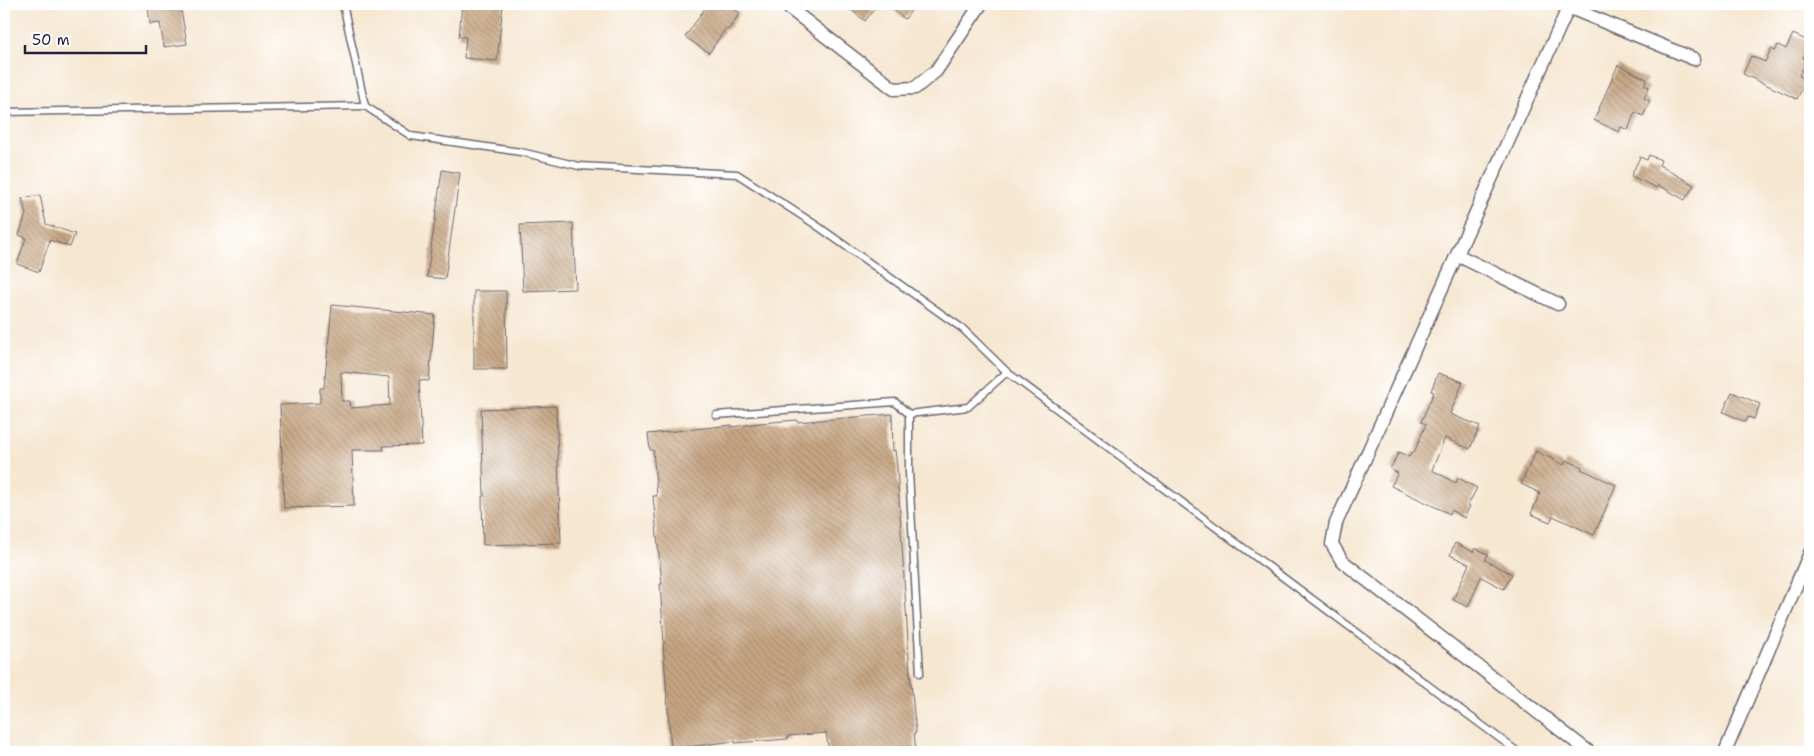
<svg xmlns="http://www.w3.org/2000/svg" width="1814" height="756" font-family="'Shantell Sans',sans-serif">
	<defs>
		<pattern id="building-back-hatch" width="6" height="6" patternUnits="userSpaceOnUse" patternTransform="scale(1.25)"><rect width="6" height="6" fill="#c7a683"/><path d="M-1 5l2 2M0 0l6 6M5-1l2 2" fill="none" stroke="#a1876c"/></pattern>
	</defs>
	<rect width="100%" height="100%" fill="#fff"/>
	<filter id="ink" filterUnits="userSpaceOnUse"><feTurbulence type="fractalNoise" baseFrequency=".02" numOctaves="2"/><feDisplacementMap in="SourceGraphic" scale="10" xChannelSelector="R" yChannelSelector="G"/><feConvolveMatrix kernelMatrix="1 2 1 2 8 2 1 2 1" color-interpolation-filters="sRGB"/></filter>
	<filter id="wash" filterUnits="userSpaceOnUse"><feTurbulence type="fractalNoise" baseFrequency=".0096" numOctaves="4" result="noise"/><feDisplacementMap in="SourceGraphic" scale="20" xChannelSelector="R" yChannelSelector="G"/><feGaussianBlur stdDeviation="1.12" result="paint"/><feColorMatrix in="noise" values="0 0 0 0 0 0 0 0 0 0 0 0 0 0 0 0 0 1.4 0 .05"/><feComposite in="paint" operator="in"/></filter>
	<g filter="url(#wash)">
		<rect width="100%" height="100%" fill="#f6e7d1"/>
		<g id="blocks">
			<g fill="url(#building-back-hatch)" fill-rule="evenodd">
				<polygon points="165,4 180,4 187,44 164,47 160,23 150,24 148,6"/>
				<polygon points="462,4 503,4 497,61 464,58 466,37 459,37"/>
				<polygon points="708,4 726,4 740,13 728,30 726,28 709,53 685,37"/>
				<polygon points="844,4 878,4 865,21"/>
				<polygon points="886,4 916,4 905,19"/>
				<polygon points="1793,34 1810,42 1803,58 1807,60 1799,76 1807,79 1797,99 1743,74 1751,56 1765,62 1771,49 1775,51 1778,45 1786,49"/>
				<polygon points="1618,65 1647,79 1644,85 1649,87 1644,98 1650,101 1643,116 1635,112 1628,130 1621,127 1619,132 1594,120"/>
				<polygon points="1649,155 1661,160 1659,165 1694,185 1685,200 1658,185 1657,188 1631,176 1640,157 1647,160"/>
				<polygon points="442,170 460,173 445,279 427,277"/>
				<polygon points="40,195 46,224 75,234 70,247 50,240 39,272 17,264 26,238 19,235 26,214 22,198"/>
				<polygon points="573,223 576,289 523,291 520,225"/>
				<polygon points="474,291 506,291 507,369 474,369"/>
				<path d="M 332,305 L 435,315 L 429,381 L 419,380 L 422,445 L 383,446 L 384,450 L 352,450 L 354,506 L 284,508 L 280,405 L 320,403 L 320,388 L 324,388 ZM 341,372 L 389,377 L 390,405 L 351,408 L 350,401 L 342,401 Z"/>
				<polygon points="1438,373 1463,382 1450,414 1480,426 1470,449 1445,438 1432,470 1456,483 1458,478 1477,488 1468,505 1470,506 1464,518 1451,510 1450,514 1391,486 1398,473 1390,469 1399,452 1409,457 1412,452 1414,453 1426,424 1421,422 1434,392 1431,391"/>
				<polygon points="1732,392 1760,404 1754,419 1748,417 1746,422 1723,412"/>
				<polygon points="556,406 561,543 483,545 482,496 484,496 481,409"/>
				<polygon points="892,414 893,451 895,450 897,467 910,673 916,733 914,733 916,752 829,752 826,733 788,736 788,739 735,743 735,741 671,749 663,644 664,644 660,584 662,584 653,496 657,496 653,450 650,450 648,434 732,425 732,427 760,423 797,420 797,422"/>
				<polygon points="1536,451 1564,465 1566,460 1582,467 1581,469 1616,485 1594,535 1553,516 1550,522 1531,514 1540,493 1521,484"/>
				<polygon points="1455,543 1473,552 1475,548 1488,554 1485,560 1512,574 1504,589 1481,577 1468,607 1453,600 1469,564 1450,555"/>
			</g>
		</g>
	</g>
	<g filter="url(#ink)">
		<use href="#blocks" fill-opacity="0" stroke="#6c6770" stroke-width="1"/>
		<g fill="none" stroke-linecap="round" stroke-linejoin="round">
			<g stroke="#6c6770" stroke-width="9">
				<g id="lane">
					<polyline points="343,4 365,106 411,136 521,152 579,166 737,174 816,225 963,329 1007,372 1518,752"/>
					<polyline points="4,112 365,106"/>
					<polyline points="909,414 909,472 920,673"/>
					<polyline points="716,415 895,402 909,414 968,407 1007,372"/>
				</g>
			</g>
			<g stroke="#6c6770" stroke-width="15">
				<g id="street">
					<polyline points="784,4 894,89 915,88 936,71 981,4"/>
					<polyline points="1570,4 1336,523 1332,544 1342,561 1589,752"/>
					<polyline points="1568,7 1694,59"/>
					<polyline points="1457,255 1558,304"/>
					<polyline points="1725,752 1810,553"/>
				</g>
			</g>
			<use href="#lane" stroke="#fff" stroke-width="6"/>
			<use href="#street" stroke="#fff" stroke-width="12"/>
		</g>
	</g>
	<rect width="1814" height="756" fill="none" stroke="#fff" stroke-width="20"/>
	<path d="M25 45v8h121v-8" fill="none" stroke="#22223b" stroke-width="2.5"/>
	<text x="32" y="45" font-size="15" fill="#22223b" stroke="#ffffff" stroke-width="4" paint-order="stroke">50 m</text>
</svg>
